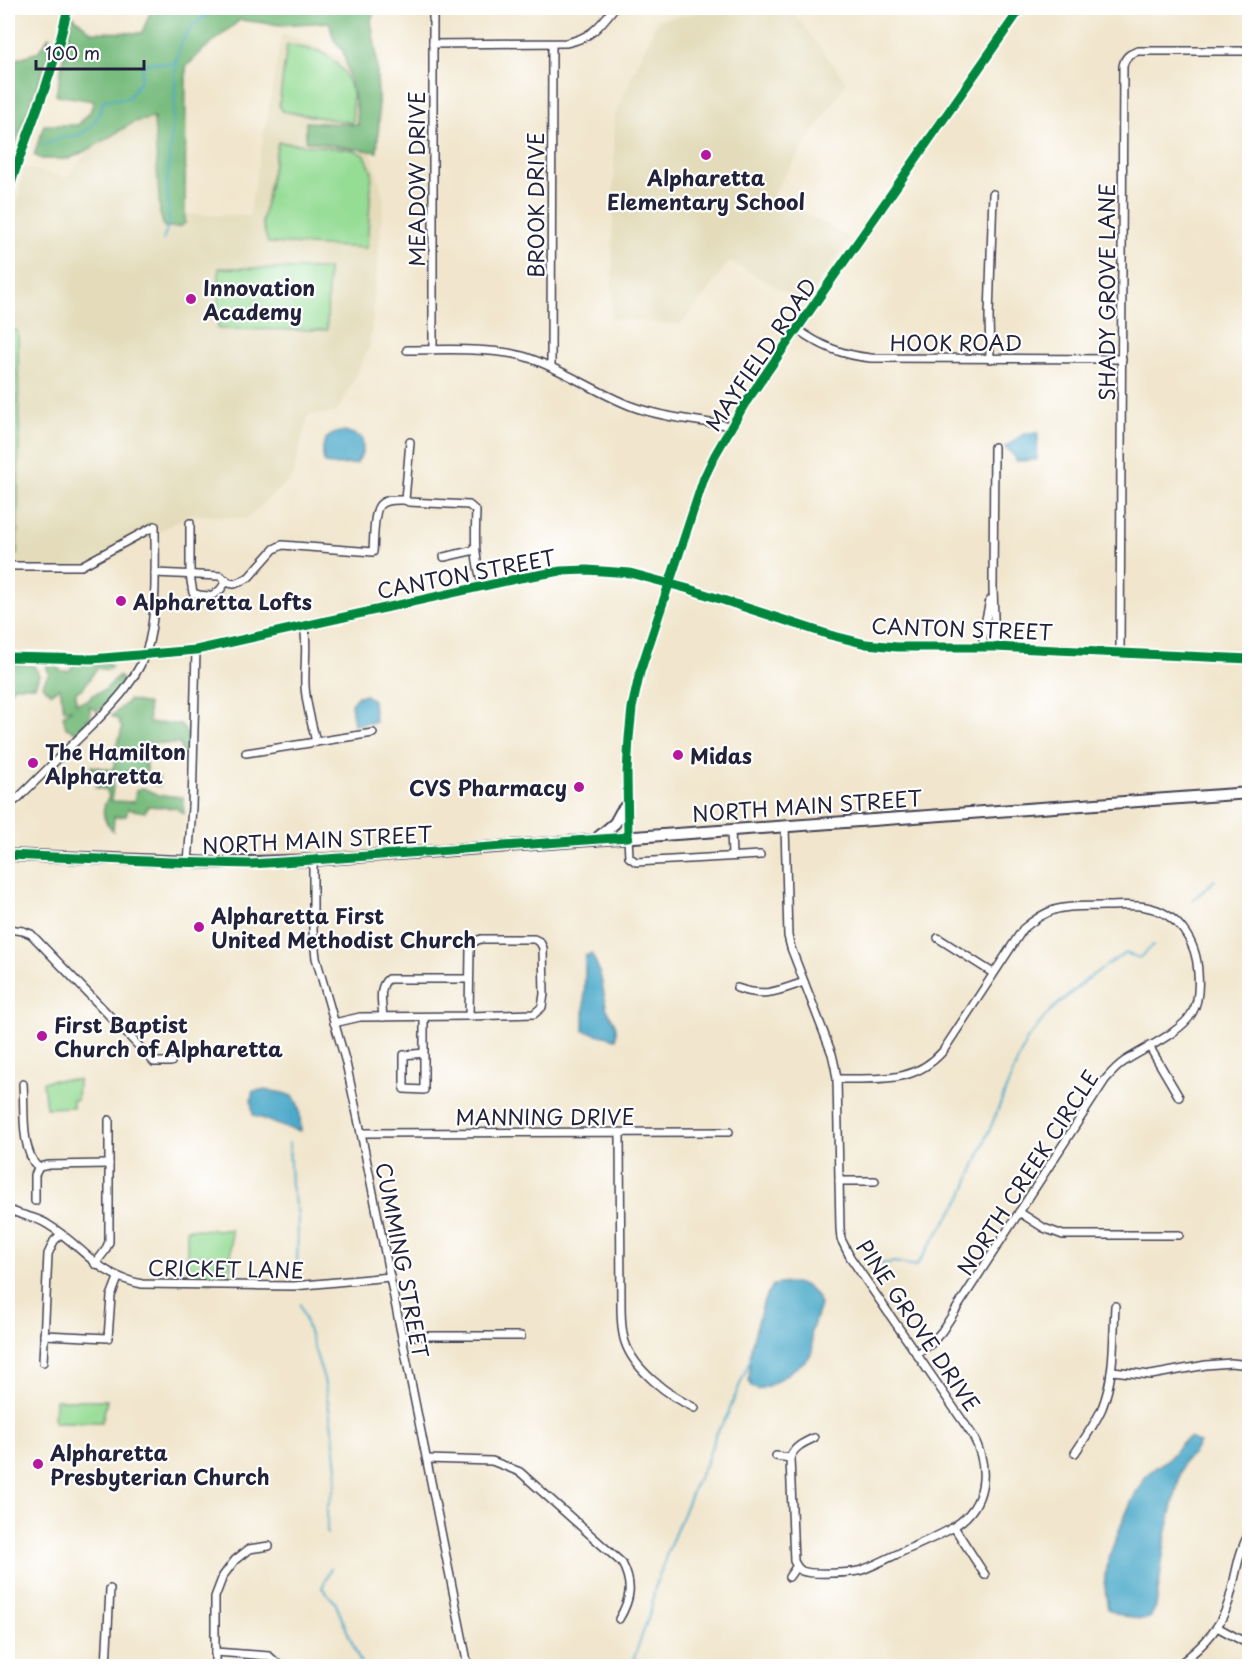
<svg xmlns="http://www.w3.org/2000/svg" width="1257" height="1674" font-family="'Playpen Sans',sans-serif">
	<rect width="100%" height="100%" fill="#fff"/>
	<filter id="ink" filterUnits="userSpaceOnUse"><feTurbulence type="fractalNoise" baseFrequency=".0167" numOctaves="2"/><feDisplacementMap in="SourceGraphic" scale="12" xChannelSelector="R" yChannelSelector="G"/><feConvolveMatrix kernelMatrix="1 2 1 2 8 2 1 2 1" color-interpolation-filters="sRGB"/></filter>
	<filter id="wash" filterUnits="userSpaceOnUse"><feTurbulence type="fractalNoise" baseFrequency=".008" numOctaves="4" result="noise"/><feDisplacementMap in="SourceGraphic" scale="24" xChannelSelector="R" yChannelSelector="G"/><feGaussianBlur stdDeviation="1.35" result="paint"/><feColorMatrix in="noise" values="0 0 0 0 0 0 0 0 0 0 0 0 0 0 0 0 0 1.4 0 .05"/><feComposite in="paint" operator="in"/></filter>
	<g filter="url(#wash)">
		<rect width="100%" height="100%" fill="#f1e6cd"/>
		<g fill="#e3dbba">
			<polygon points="723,8 790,8 847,82 772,195 850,238 805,303 729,261 701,301 681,325 611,319 615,114 657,20"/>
			<polygon points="282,33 341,56 358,100 384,199 370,345 347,394 336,413 308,415 293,477 246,519 191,514 86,572 8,571 8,253 24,168 66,177 91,148 134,122 154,118 160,213 249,216"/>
		</g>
		<g fill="#95dc95" stroke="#5c7f68" stroke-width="1.5">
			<polygon points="287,45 319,51 333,60 344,72 352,91 353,123 282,111 279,105"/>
			<polygon points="278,142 353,150 365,155 372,172 367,248 268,243 262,222"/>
			<polygon points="219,268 328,269 327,330 218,329"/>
			<polygon points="8,330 16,330 18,333 19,432 17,554 12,560 8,560"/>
			<polygon points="52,1080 78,1080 77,1100 73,1100 73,1107 46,1108 43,1082"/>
			<polygon points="187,1229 231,1230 231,1279 214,1279 212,1282 206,1282 204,1279 187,1279"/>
			<polygon points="55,1400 107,1400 102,1422 54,1422"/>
		</g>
		<g fill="#78bc7e" stroke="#4d6f5c" stroke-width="1.5">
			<polygon points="152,8 375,8 371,21 376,52 379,121 377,152 306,141 306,122 358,125 356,105 343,51 334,40 329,22 281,25 240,20 203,50 186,67 185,223 179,227 164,227 160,213 154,118 134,122 91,148 69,159 42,159 34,155 44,125 78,125 90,112 94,101 56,95 72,15 91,32 142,33"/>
			<polygon points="49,37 48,57 8,165 8,62 38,52"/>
			<polygon points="76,662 90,662 93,664 106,662 112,667 107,670 97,668 84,687 76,692 76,703 89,700 92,695 105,690 118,676 124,681 113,699 97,711 89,706 91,716 76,732 66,728 63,715 72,709 64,710 60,687 51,693 42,686 49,673 47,670 47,664 55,663 61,671 69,671"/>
			<polygon points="8,664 33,664 39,675 35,686 13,686 8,698"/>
			<path d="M 129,700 L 148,704 L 149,723 L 180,724 L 188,735 L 189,768 L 183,761 L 180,744 L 146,743 L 145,761 L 148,776 L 159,777 L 159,786 L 126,776 L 113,778 L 112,801 L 134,802 L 136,790 L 143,788 L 158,795 L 183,797 L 184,814 L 176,808 L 148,806 L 145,812 L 128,809 L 126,816 L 114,817 L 113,831 C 103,821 100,809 109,797 L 107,790 L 95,787 L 103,778 L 99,774 L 89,772 L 92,766 L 112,770 C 118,757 114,762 115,751 C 115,743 122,736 122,727 L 120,725 L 119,720 L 112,716 Z"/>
		</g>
		<g fill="#4ba9c9" stroke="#366682" stroke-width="1.5">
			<path d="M 345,431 L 361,437 C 365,447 363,455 356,464 L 330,465 L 324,462 C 320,441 325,434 345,431 Z"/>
			<polygon points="1025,433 1038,433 1037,460 1016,461 1015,457 1005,447"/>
			<polygon points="365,695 373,700 375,722 354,725 351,704 358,696"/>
			<path d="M 591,954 C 601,968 603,989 606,1006 C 608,1013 612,1018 615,1024 C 617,1028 616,1034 616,1039 L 584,1031 L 585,956 Z"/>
			<path d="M 261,1090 C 298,1094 299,1094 301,1131 L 284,1127 L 253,1115 L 251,1100 L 253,1091 Z"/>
			<polygon points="789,1283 804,1285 817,1296 820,1305 811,1332 813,1350 809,1357 804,1362 774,1383 758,1390 752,1387 749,1380 751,1347 764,1300 773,1285"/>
			<path d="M 1189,1438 L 1199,1443 L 1193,1453 L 1183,1462 L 1166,1535 L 1156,1606 L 1150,1618 C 1135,1621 1121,1616 1108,1609 C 1106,1598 1104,1587 1105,1576 C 1108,1554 1133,1491 1148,1474 C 1154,1467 1163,1464 1170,1457 C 1178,1450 1178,1443 1189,1438 Z"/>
		</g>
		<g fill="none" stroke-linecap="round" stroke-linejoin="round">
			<g stroke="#4ba9c9" stroke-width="2">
				<path d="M 42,145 C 49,143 54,140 60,138 C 65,136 70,137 75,136 C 92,131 100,116 104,100 L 129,98 L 141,79 L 143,65 L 153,62 L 170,65 L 177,59 L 182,42 L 189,29 L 217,8"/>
				<polyline points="163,240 169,223 167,184 175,96 175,72 177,59"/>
				<polyline points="1192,901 1215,880"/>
				<polyline points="289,1143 291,1186 298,1215 297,1267"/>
				<polyline points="881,1264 894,1262 916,1266 962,1197 1026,1041 1050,1011 1091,976 1125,953 1139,958 1153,946"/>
				<polyline points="300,1304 324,1379 333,1434 337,1468 335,1485 327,1508 327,1534"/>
				<polyline points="331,1568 322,1588 335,1602 362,1666"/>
				<polyline points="631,1666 651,1610 654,1591 667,1553 695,1484 706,1463 716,1434 727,1416 752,1355"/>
			</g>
		</g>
	</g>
	<g filter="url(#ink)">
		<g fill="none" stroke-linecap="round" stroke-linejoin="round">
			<g stroke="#413f51" stroke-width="10">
				<g id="minor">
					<polyline points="433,8 433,350"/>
					<path d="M 433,44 L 566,43 C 591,38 599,27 614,8"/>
					<path d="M 797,329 C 820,346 842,355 871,358 L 1122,359"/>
					<path d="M 407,350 C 441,350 495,347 526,357 C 563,369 595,392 631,406 C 660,417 700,421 731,426"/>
					<polyline points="990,359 989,316 993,194"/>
					<polyline points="551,367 552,44"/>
					<path d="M 410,442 L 405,500 L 409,502 L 469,505 L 476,511 C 475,538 474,560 483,586"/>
					<polyline points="994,447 993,588 995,647"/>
					<path d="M 190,523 L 190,575 L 193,593 C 208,599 220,596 226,580"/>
					<polyline points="444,557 475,550"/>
					<path d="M 8,566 L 81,566 L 155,526 C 155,561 157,608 149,642 C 139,683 105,712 76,741 C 56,760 37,780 17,799 L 11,803 L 8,803"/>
					<path d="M 155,573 L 220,576 L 229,583 L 234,584 L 242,581 L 249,577 L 274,549 L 282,545 L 373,552 C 374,542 373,509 381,504 C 386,499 398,500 405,500"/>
					<path d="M 304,625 C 308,646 304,666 305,686 C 306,705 312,724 316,742"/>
					<polyline points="982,647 985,624 990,600"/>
					<path d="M 1120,652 L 1123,66 C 1125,57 1129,54 1138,51 L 1250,51"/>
					<polyline points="246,753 373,733"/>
					<path d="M 785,826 L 788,936 L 791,948 L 832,1054 L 835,1067 L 837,1079 L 840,1228 L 841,1239 L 850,1257 L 973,1436 C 990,1468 987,1505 955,1526 C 942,1535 927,1540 913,1547 C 896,1554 880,1563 862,1570 C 853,1573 811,1575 802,1571 C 798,1569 796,1565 794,1561 L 790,1458 C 794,1447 803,1443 814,1438"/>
					<polyline points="731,830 732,856"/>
					<polyline points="628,837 629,857 636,862 760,855"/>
					<polyline points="313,860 313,931 316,958 346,1063 361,1133 468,1666"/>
					<polyline points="188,863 192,807 196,650"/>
					<polyline points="8,929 23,931 31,934 154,1062 171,1062"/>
					<polyline points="938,938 993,973"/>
					<path d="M 737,988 C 765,998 777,991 804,982"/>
					<path d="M 383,1017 C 382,1004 378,987 388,979 L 469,979"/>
					<polyline points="424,1017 424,1090 404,1089 404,1055 424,1053"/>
					<path d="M 334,1023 L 360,1017 L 469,1016 L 534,1014 L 542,1007 L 544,994 L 543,948 L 540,942 L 534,939 L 481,939 C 474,941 472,943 470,949 L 469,1016"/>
					<polyline points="1149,1046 1179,1097"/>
					<path d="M 837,1079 C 878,1078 913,1085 943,1051 L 1023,929 C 1053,903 1068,907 1104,906 C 1118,906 1132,904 1146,907 C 1178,913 1197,942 1198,973 C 1199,986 1199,1002 1192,1013 C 1182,1032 1143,1049 1125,1061 C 1117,1066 1111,1073 1105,1080 L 942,1331 L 931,1344 L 917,1354"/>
					<path d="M 23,1084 C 25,1110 20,1148 38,1168"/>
					<polyline points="361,1133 729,1132"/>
					<path d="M 620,1133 L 621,1304 C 621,1316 621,1330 625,1342 C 634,1370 669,1396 695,1408"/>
					<polyline points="839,1181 875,1181"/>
					<polyline points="35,1201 35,1175 39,1167 49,1165 109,1164"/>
					<path d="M 8,1209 C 20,1216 35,1216 47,1224 C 84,1246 95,1275 142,1284 L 294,1286 L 390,1277"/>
					<polyline points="1019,1212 1044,1228 1063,1235 1179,1235"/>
					<polyline points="95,1264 105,1251 109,1242 109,1120"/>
					<polyline points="44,1335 108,1338 111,1296 118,1278"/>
					<polyline points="402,1336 521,1336"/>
					<polyline points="43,1362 48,1254 54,1241 61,1234"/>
					<polyline points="1112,1371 1151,1375 1206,1365 1231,1363 1250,1365"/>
					<path d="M 1075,1453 C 1085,1438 1095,1424 1102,1408 C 1115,1376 1113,1340 1115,1306"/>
					<polyline points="776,1456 790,1458"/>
					<path d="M 427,1459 L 492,1461 L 520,1472 L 622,1563 C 633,1584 631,1599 619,1619"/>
					<polyline points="954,1527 985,1575"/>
					<polyline points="789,1577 796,1567"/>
					<polyline points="8,1592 8,1587"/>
					<polyline points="1217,1627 1250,1645"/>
					<polyline points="215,1652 269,1656 278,1664"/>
					<polyline points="106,1666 110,1589"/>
					<polyline points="215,1666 215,1597 223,1576 235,1560 249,1549 269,1546"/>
					<path d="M 1177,1666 C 1205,1645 1225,1625 1232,1589 C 1237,1569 1239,1550 1250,1532"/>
				</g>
			</g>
			<g stroke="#413f51" stroke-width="11">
				<g id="tertiary">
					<path d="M 8,194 C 16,165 27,138 37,110 C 50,77 60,42 68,8"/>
					<polyline points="8,657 92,659 196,650 520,578 561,571 587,570 630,573 689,589 830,635 866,644 897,647 995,647 1250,659"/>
					<polyline points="628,837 627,772 629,738 632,708 640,672 704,478 715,455 744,405 1021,8"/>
				</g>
			</g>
			<g stroke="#413f51" stroke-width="14">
				<g id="primary">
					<polyline points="595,840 615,823 621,812 626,806"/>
					<polyline points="8,855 220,863 313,860 1250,793"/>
				</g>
			</g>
			<use href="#minor" stroke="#fff" stroke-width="7"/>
			<use href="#tertiary" stroke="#fff" stroke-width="8"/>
			<use href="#primary" stroke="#fff" stroke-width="10"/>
			<g stroke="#fff" stroke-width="13">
				<g id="cycleway">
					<path d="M 8,194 C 16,165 27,138 37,110 C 50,77 60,42 68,8"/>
					<polyline points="8,657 92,659 196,650 520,578 561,571 587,570 630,573 689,589 830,635 866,644 897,647 995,647 1250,659"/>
					<polyline points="8,855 170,862 251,864 313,860 628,837 627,772 629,738 632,708 640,672 704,478 715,455 744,405 1021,8"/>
				</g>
			</g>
			<use href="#cycleway" stroke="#00873e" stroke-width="9"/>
		</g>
	</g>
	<g fill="#b5179e" stroke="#fff" stroke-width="2">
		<circle cx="706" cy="155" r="6"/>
		<circle cx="191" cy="299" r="6"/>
		<circle cx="121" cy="601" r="6"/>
		<circle cx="678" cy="755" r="6"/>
		<circle cx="33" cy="763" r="6"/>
		<circle cx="579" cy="787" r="6"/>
		<circle cx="199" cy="927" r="6"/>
		<circle cx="42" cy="1036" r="6"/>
		<circle cx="38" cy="1464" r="6"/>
	</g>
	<g text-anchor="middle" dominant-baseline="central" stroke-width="4.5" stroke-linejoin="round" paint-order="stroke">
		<g font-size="21" font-weight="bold" fill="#22223b" stroke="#fff" text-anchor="start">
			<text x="706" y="177" text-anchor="middle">Alpharetta<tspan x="706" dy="24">Elementary School</tspan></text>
			<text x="203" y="287">Innovation<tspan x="203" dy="24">Academy</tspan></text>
			<text x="133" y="601">Alpharetta Lofts</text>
			<text x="45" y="751">The Hamilton<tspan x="45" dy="24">Alpharetta</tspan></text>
			<text x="690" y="755">Midas</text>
			<text x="567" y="787" text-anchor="end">CVS Pharmacy</text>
			<text x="211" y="915">Alpharetta First<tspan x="211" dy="24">United Methodist Church</tspan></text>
			<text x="54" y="1024">First Baptist<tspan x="54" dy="24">Church of Alpharetta</tspan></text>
			<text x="50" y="1452">Alpharetta<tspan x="50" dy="24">Presbyterian Church</tspan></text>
		</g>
		<g font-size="21" fill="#22223b" stroke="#fff">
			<text transform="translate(416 179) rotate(-90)">MEADOW DRIVE</text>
			<text transform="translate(535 205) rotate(-90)">BROOK DRIVE</text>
			<text transform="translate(1106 292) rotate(-90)">SHADY GROVE LANE</text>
			<text x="956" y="342">HOOK ROAD</text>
			<text transform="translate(760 354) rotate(-56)">MAYFIELD ROAD</text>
			<text transform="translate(466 573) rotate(-11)">CANTON STREET</text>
			<text transform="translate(962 628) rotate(2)">CANTON STREET</text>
			<text transform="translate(807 805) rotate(-4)">NORTH MAIN STREET</text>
			<text transform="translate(317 839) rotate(-3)">NORTH MAIN STREET</text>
			<text x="545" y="1116">MANNING DRIVE</text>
			<text transform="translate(1027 1172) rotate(-57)">NORTH CREEK CIRCLE</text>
			<text transform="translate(403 1260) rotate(79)">CUMMING STREET</text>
			<text transform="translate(226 1268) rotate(1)">CRICKET LANE</text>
			<text transform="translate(919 1325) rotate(56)">PINE GROVE DRIVE</text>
		</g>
	</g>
	<rect width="1257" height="1674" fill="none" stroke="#fff" stroke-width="30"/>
	<path d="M36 60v9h108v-9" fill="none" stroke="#22223b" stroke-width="3"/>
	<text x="45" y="60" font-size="18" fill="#22223b" stroke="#ffffff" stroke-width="4.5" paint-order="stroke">100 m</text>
</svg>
